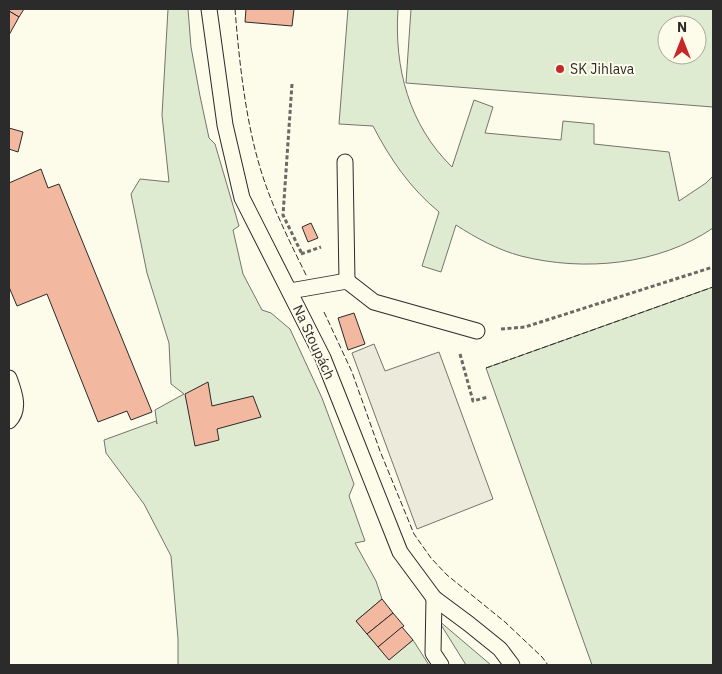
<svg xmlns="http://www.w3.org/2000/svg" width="722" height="674" font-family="'IBM Plex Sans',sans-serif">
	<rect width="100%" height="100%" fill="#fdfbea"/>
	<g fill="#deebd1" stroke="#74746e" fill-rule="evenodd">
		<polygon points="168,9 188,9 191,47 200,96 209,138 215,144 239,226 233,230 243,274 262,310 271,313 290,329 322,398 354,484 349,496 365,541 355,543 376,581 382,599 356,621 389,659 413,640 429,665 178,665 178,639 171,556 144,504 106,453 104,440 156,421 157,424 155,410 184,394 171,384 169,343 147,273 131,194 140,179 169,182 162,115"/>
		<path d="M 348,9 L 398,9 C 394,68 409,125 452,167 L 474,100 L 493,107 L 485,133 L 561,140 L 563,121 L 594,124 L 594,144 L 669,152 L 679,201 L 706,183 L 713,176 L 713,228 C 659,265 584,272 521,256 C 498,250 476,238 456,225 L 441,272 L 422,266 L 439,212 C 410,188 390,159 373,126 L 339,124 Z"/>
		<path d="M 411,9 L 713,9 L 713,107 L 406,83 ZM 667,25 L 697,25 L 697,55 L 667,55 Z"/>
		<polygon points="713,287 713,665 592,665 486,368"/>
		<polygon points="438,620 491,665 466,665"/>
	</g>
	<polygon fill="#eceadb" stroke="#74746e" points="374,344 385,371 439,352 493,499 417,529 352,353"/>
	<g fill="#f2b8a0" stroke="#2b2b2b">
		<polygon points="9,9 24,9 19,17 9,11"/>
		<polygon points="246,9 294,9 292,26 245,22"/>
		<polygon points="9,11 19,17 9,35"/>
		<polygon points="9,128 23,132 18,152 9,149"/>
		<polygon points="41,169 48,188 59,184 152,412 131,420 127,411 98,422 47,294 17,306 9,287 9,183"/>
		<polygon points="311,223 318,238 308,242 302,227"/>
		<polygon points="354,313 365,344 348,350 338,318"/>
		<polygon points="208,382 212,406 253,396 261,417 217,429 219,440 195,446 185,394"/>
		<polygon points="382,599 393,613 367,634 356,621"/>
		<polygon points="393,613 404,626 378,647 367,634"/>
		<polygon points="402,627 413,640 389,660 378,647"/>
	</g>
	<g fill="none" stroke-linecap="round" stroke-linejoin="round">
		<g stroke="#2b2b2b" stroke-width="17">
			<g id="service">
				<polyline points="209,9 225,125 242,198 323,358 400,552 434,598 469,624 500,649 512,665"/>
				<polyline points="345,162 347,281"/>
				<polyline points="290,291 347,281 374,302 477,331"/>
				<path d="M 9,378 C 14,392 21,409 9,421"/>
				<polyline points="434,598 433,653 441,665"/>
			</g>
		</g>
		<g stroke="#6a6964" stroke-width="3" stroke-dasharray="4 2.5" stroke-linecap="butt">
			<polyline points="292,84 283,215 302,254"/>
			<polyline points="301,254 321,247"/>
			<polyline points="501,329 525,327 713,267"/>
			<polyline points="460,354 473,401 488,397"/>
		</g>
		<use href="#service" stroke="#fdfbea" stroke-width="15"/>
		<g stroke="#2b2b2b" stroke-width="1" stroke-dasharray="6 2.5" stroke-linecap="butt">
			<path d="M 235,9 C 239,59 245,116 259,164 C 270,203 289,240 307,277"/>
			<polyline points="324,312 352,372 380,451 414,534 431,558 447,575 505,622 542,657 548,665"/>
			<polyline points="486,368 713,287"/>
		</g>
	</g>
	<circle fill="#c62828" stroke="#fdfbea" stroke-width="2" cx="560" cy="69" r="5"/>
	<g text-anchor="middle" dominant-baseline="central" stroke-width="4" stroke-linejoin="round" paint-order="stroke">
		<g font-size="14" fill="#2b2b2b" stroke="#fdfbea" text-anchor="start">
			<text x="570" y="69">SK Jihlava</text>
		</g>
		<g font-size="14" fill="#2b2b2b" stroke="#fdfbea">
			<text transform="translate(314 342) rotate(65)">Na Stoupách</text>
		</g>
	</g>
	<rect width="722" height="674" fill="none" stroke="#2b2b2b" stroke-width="20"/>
	<g transform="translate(682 40)"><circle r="24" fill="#fdfbea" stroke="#a9a89e"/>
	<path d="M0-4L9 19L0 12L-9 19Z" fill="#c62828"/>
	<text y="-8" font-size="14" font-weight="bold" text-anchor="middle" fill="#2b2b2b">N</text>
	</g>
</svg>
